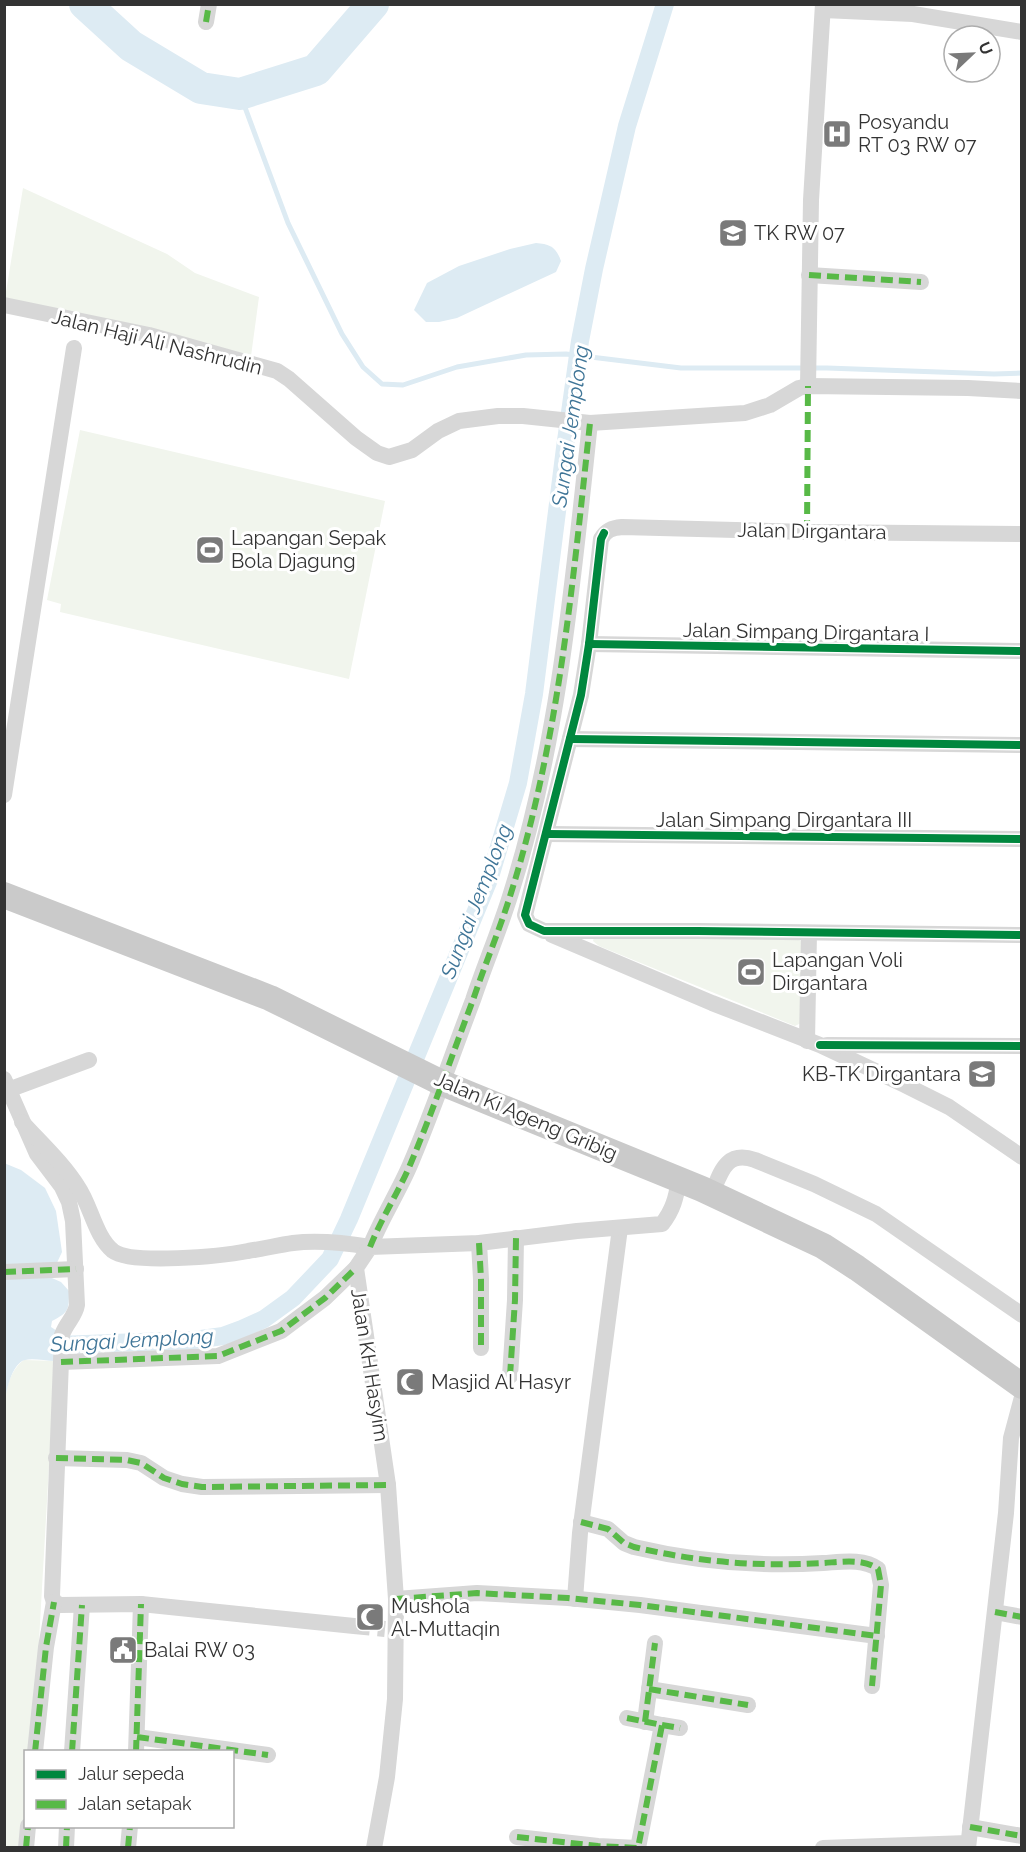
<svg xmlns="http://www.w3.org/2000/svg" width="1026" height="1852" font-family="Raleway,sans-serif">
	<rect width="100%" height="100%" fill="#fff"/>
	<g fill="#f1f5ed">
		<polygon points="23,188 167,254 195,273 259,297 251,356 5,298"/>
		<polygon points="80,430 385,501 349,679 60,612 61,604 47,600"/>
		<polygon points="594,937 797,939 801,941 801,1023 795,1026 599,946 593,941"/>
		<path d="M 24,1360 L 55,1361 L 38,1658 L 31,1751 L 26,1752 L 24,1847 L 5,1848 L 4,1404 C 6,1388 11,1369 24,1360 Z"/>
	</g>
	<g fill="#ddebf3">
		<path d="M 536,243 C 550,244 556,247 561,261 L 556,272 L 457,318 L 439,322 L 426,322 L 414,310 L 427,283 L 459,266 L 510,249 Z"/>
		<polygon points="4,1163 21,1170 45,1188 56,1211 62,1252 55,1267 5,1269"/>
		<path d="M 45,1275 L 61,1282 L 69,1291 C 69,1310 69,1312 52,1321 L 51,1327 L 57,1331 L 55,1361 C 46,1361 33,1358 25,1360 C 12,1363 5,1393 5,1404 L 5,1276 Z"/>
	</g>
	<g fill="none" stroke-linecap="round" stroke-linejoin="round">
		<polyline stroke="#ddebf3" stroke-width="5" points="240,94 288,223 342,334 363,367 382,384 403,385 457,367 526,355 566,354 681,368 827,368 994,374 1022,373"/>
		<polyline stroke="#ddebf3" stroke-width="18" points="4,1347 194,1340 223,1336 242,1329 264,1319 293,1298 330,1259 349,1219 490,877 518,783 534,694 565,448 580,341 594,269 627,126 665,4"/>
		<polyline stroke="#ddebf3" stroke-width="32" points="85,4 131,46 201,88 240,94 316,70 373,4"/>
		<polyline stroke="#d6d6d6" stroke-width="16" stroke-dasharray="16 8" stroke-linecap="butt" points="354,1626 385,1629"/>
		<g stroke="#d7d7d7" stroke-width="16">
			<polyline points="823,10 913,14 1022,32"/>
			<polyline points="206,22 209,4"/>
			<polyline points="809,275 921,282"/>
			<polyline points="4,305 149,335 277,371 289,379 356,438 377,453 389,457 412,450 438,431 459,421 498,416 523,416 590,423 745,413 770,405 799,388 808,386 968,388 1022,391"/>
			<polyline points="808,386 811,200 823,4"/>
			<path d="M 1022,534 L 807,532 L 622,527 C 612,528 606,530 601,539 L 589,644 L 581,695 L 525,915 L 529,924 L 544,931 L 698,931 L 1022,935"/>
			<polyline points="589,644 1022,651"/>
			<polyline points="570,739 1022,745"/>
			<polyline points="4,795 74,348"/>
			<polyline points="547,834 1022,839"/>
			<polyline points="552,935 712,1003 820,1045 905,1085 949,1107 1022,1157"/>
			<polyline points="807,1041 809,933"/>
			<polyline points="827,1045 1022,1046"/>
			<path d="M 4,1079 L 37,1154 L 62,1187 L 69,1202 L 73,1221 L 77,1305 C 75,1317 66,1323 62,1335 L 52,1596 L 54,1602 L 60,1605 L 141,1604 L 354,1626"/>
			<polyline points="8,1090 89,1060"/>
			<path d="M 22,1122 C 41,1143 63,1163 78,1187 C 91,1206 95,1236 113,1251 C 131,1265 223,1256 248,1251 C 263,1249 278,1245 293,1243 C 318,1240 346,1243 370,1247 C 381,1219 398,1193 410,1165 C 433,1111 452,1055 473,1000 C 485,964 500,929 511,893 C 559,741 573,580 590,423"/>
			<path d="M 712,1193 C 721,1172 726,1150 755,1160 L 814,1184 L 876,1214 L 1022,1315"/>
			<polyline points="479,1243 481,1279 481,1348"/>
			<polyline points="4,1272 76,1269"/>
			<polyline points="61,1362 218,1356 281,1331 325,1298 356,1268"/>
			<polyline points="510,1376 515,1300 516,1238"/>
			<polyline points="56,1458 127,1460 141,1463 164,1478 182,1484 202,1487 388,1485"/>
			<path d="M 581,1522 L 608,1529 L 624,1543 L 634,1547 C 697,1562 759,1567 823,1563 C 841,1562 863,1558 878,1569 L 881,1585 L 872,1686"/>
			<polyline points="396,1599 477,1593 568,1598 640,1605 877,1636"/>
			<polyline points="575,1599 580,1533 620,1228"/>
			<polyline points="995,1612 1022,1617"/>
			<polyline points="649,1689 748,1705"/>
			<polyline points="627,1718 662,1725 638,1848"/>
			<polyline points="645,1722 655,1643"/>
			<polyline points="662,1725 680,1728"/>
			<polyline points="137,1737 268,1755"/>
			<polyline points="35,1752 46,1647 54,1602"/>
			<polyline points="72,1752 82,1605"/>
			<polyline points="136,1752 141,1604"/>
			<polyline points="970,1827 1022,1836"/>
			<polyline points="517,1837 598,1846 637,1848"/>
			<polyline points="26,1848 28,1826"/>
			<polyline points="66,1848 67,1826"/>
			<polyline points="128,1848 130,1826"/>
			<path d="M 374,1848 L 387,1777 L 395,1699 L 396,1599 L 388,1485 L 356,1268 L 370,1247 L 479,1243 L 577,1231 L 662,1224 C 673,1210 676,1198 679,1180"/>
			<polyline points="823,1848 968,1843"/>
			<polyline points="968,1848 1006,1513 1011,1438 1022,1397"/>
		</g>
		<polyline stroke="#cacaca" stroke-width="26" points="4,895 270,998 442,1083 702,1189 823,1246 857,1268 1022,1386"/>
		<g stroke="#58b947" stroke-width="6" stroke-dasharray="12 6" stroke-linecap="butt">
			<polyline points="206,22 209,4"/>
			<polyline points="809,275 921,282"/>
			<polyline points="807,532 808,386"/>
			<polyline points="479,1243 481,1279 481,1348"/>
			<path d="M 370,1247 C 381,1219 398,1193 410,1165 C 433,1111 452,1055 473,1000 C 485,964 500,929 511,893 C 559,741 573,580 590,423"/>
			<polyline points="4,1272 76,1269"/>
			<polyline points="61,1362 218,1356 281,1331 325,1298 356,1268"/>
			<polyline points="510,1376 515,1300 516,1238"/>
			<polyline points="56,1458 127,1460 141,1463 164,1478 182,1484 202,1487 388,1485"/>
			<path d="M 581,1522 L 608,1529 L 624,1543 L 634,1547 C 697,1562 759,1567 823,1563 C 841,1562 863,1558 878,1569 L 881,1585 L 872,1686"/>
			<polyline points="396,1599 477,1593 568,1598 640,1605 877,1636"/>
			<polyline points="995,1612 1022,1617"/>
			<polyline points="649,1689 748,1705"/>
			<polyline points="627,1718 662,1725 638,1848"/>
			<polyline points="645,1722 655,1643"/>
			<polyline points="662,1725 680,1728"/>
			<polyline points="137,1737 268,1755"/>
			<polyline points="35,1752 46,1647 54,1602"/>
			<polyline points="72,1752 82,1605"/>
			<polyline points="136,1752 141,1604"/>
			<polyline points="970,1827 1022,1836"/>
			<polyline points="517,1837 598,1846 637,1848"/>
			<polyline points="26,1848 28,1826"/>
			<polyline points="66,1848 67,1826"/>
			<polyline points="128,1848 130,1826"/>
		</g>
		<g stroke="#fff" stroke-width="11">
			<g id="cycleway">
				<polyline points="604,533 601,539 589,644 581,695 525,915 529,924 544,931 698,931 1022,935"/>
				<polyline points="589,644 1022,651"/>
				<polyline points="570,739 1022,745"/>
				<polyline points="547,834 1022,839"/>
				<polyline points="820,1045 1022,1046"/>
			</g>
		</g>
		<use href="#cycleway" stroke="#00873e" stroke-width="8"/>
	</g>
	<defs>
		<g id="hospital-square" transform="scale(1.5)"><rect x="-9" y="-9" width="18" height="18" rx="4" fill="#7a7a7a" stroke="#fff"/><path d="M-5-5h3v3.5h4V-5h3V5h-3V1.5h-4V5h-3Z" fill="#fff"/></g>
		<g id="school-square" transform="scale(1.5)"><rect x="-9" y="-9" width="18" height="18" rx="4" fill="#7a7a7a" stroke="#fff"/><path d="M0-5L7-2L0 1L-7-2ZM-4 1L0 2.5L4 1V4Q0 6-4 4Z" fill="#fff"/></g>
		<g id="stadium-square" transform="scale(1.5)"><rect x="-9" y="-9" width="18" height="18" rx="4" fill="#7a7a7a" stroke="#fff"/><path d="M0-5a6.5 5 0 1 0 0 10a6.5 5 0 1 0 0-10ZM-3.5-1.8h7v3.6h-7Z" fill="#fff"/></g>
		<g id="mosque-square" transform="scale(1.5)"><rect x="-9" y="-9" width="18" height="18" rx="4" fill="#7a7a7a" stroke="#fff"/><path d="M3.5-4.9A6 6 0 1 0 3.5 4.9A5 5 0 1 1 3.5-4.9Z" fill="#fff"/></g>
		<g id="civic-square" transform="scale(1.5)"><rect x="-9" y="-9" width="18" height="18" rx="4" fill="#7a7a7a" stroke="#fff"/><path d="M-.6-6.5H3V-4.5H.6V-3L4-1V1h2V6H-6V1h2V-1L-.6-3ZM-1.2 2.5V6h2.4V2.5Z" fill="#fff"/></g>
	</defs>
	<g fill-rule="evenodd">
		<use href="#hospital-square" x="837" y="134"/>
		<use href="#school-square" x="733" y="233"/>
		<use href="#stadium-square" x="210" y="550"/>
		<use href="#stadium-square" x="751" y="972"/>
		<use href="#school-square" x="982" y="1074"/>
		<use href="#mosque-square" x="410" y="1382"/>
		<use href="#mosque-square" x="370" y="1617"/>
		<use href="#civic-square" x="123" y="1650"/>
	</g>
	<g text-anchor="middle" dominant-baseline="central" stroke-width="6" stroke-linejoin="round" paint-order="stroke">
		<g font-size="20" fill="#333" stroke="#fff" text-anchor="start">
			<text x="858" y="122">Posyandu<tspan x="858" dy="23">RT 03 RW 07</tspan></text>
			<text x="754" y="233">TK RW 07</text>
			<text x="231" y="538">Lapangan Sepak<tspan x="231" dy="23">Bola Djagung</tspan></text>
			<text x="772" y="960">Lapangan Voli<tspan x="772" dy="23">Dirgantara</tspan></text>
			<text x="961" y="1074" text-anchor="end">KB-TK Dirgantara</text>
			<text x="431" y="1382">Masjid Al Hasyr</text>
			<text x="391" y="1606">Mushola<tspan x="391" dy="23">Al-Muttaqin</tspan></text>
			<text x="144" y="1650">Balai RW 03</text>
		</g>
		<g font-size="20" fill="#333" stroke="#fff">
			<text transform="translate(157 342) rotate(14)">Jalan Haji Ali Nashrudin</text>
			<text transform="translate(812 531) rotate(1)">Jalan Dirgantara</text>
			<text transform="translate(806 632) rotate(1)">Jalan Simpang Dirgantara I</text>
			<text x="784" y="820">Jalan Simpang Dirgantara III</text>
			<text transform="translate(526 1116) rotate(23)">Jalan Ki Ageng Gribig</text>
			<text transform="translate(370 1365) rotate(81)">Jalan KH Hasyim</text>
		</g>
		<g font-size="21" font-style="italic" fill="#3f7597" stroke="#fff">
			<text transform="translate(570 426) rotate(-82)">Sungai Jemplong</text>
			<text transform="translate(476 901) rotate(-69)">Sungai Jemplong</text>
			<text transform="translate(132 1340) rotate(-3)">Sungai Jemplong</text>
		</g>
	</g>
	<rect width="1026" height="1852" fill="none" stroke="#333333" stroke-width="12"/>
	<rect x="24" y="1750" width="210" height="78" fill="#ffffff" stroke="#adadad" stroke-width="1.5"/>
	<rect x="36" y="1770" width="30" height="9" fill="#00873e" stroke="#adadad" stroke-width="1.5"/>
	<text x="78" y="1780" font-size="18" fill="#333333">Jalur sepeda</text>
	<rect x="36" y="1800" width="30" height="9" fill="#58b947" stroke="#adadad" stroke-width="1.5"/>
	<text x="78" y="1810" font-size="18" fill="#333333">Jalan setapak</text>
	<g transform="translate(972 54) rotate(67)"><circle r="28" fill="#ffffff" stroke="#adadad" stroke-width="1.5"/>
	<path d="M0-4.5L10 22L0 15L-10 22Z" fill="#7a7a7a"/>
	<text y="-9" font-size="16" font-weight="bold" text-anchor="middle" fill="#333333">U</text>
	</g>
</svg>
